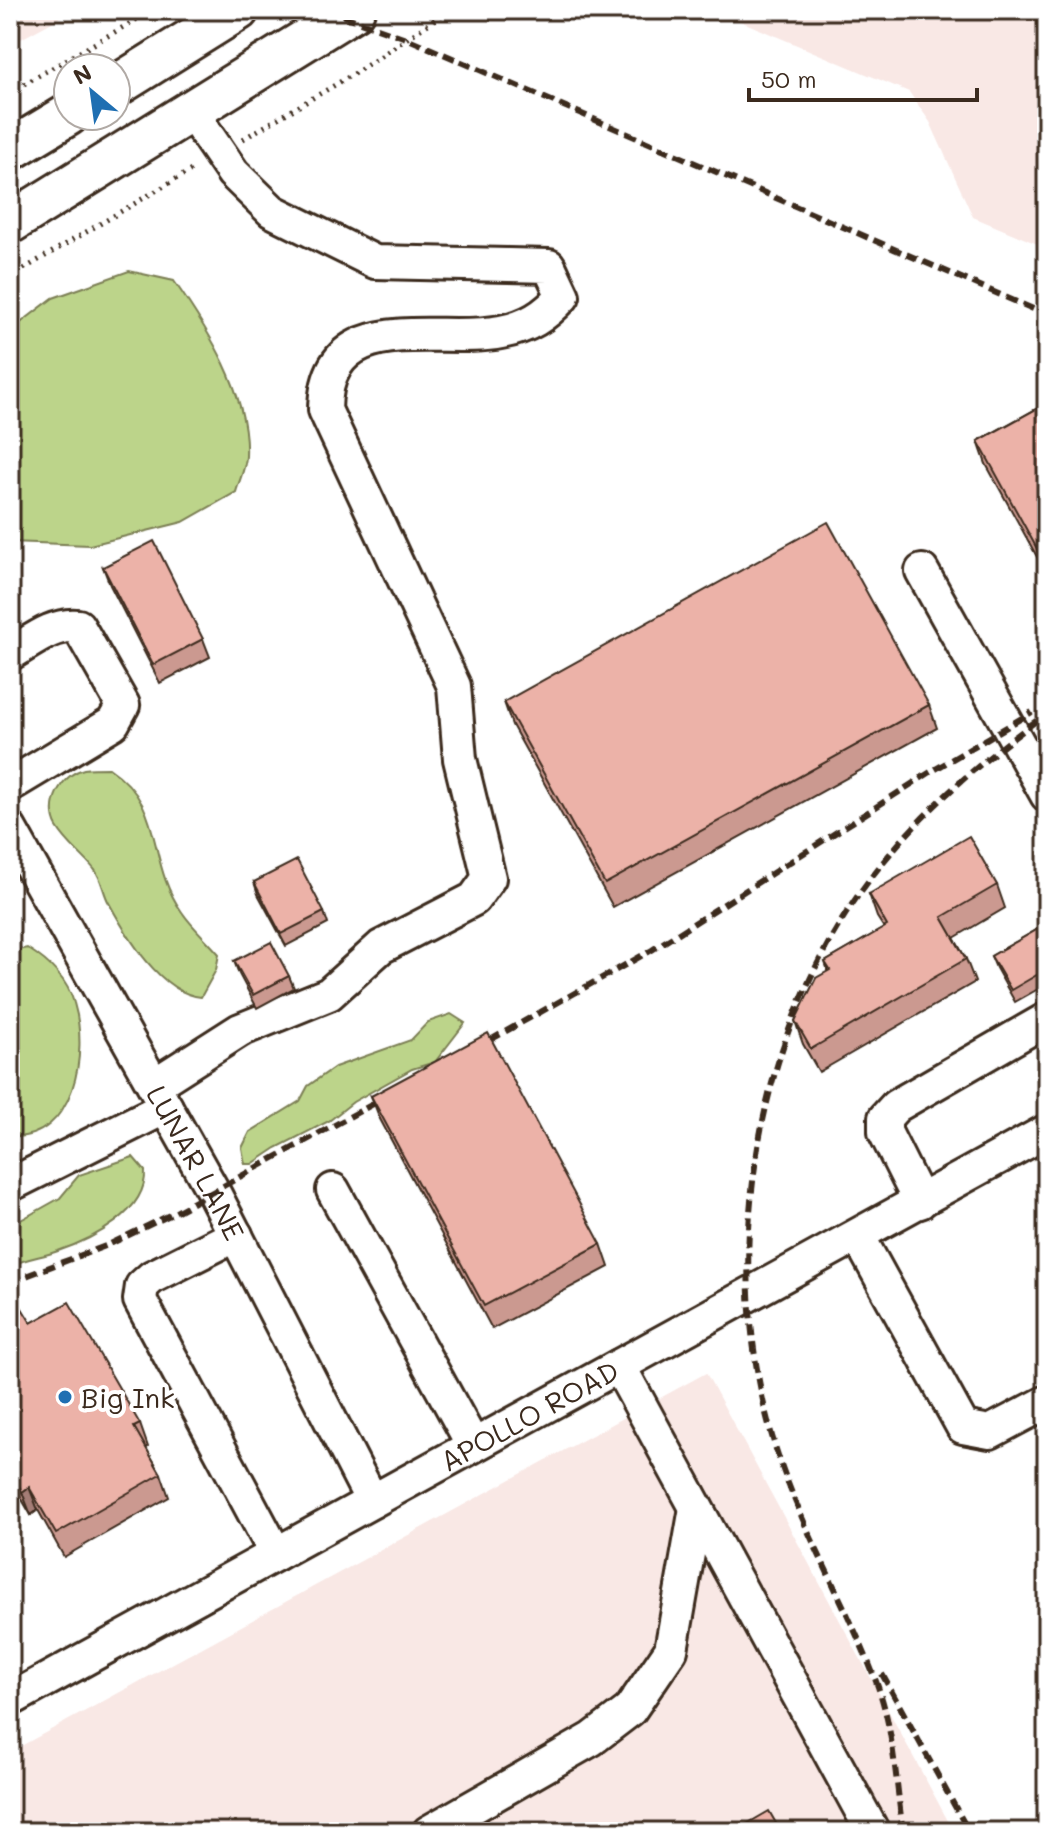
<svg xmlns="http://www.w3.org/2000/svg" width="1057" height="1842" font-family="Mali,sans-serif">
	<rect width="100%" height="100%" fill="#fff"/>
	<filter id="ink" filterUnits="userSpaceOnUse"><feTurbulence type="fractalNoise" baseFrequency=".0125" numOctaves="2"/><feDisplacementMap in="SourceGraphic" scale="16" xChannelSelector="R" yChannelSelector="G"/><feConvolveMatrix kernelMatrix="1 2 1 2 8 2 1 2 1" color-interpolation-filters="sRGB"/></filter>
	<g filter="url(#ink)">
		<g fill="#f9e8e5">
			<polygon points="10,10 74,10 10,45"/>
			<polygon points="714,10 1047,10 1047,248 973,217 930,122 909,92"/>
			<polygon points="706,1373 954,1832 10,1832 10,1752"/>
		</g>
		<g fill="#bcd48a" stroke="#7c7f54" stroke-width="2">
			<path d="M 129,271 L 174,281 C 208,330 249,393 246,456 C 246,467 239,481 236,492 L 183,522 L 90,545 L 10,542 L 10,331 L 53,298 Z"/>
			<path d="M 109,768 C 167,807 145,860 182,912 C 192,927 207,940 219,954 L 216,970 L 201,997 C 160,993 127,936 109,903 C 103,893 102,878 94,869 C 82,854 67,844 57,827 C 45,806 60,775 84,769 C 92,768 101,768 109,768 Z"/>
			<path d="M 27,948 C 48,961 67,978 74,1003 C 89,1052 75,1140 10,1137 L 10,952 Z"/>
			<polygon points="451,1014 465,1023 435,1062 412,1069 353,1102 329,1121 276,1148 252,1164 245,1164 242,1148 250,1132 300,1101 308,1086 335,1067 411,1040 428,1022"/>
			<path d="M 133,1157 L 145,1171 C 147,1212 93,1239 58,1251 C 42,1257 26,1258 10,1266 L 10,1226 L 60,1198 L 79,1175 Z"/>
		</g>
		<g fill="none" stroke-linecap="round" stroke-linejoin="round">
			<g stroke="#3b2a1e" stroke-width="38">
				<g id="minor">
					<polyline points="922,571 1047,795"/>
					<path d="M 10,654 C 31,642 53,623 78,626 L 123,705 L 113,723 L 10,785"/>
					<path id="s1" d="M 10,829 L 213,1191 L 372,1501"/>
					<path d="M 154,1085 L 240,1030 L 329,994 L 381,947 L 474,899 L 489,878 L 460,759 L 454,686 L 325,410 C 326,305 437,345 501,332 C 528,327 545,316 563,296 L 549,266 L 375,262 L 272,211 L 233,173 L 192,113"/>
					<polyline points="10,1185 166,1107"/>
					<polyline points="333,1190 473,1445"/>
					<polyline points="920,1202 885,1132 885,1118 896,1106 1047,1019"/>
					<polyline points="236,1235 152,1277 142,1286 140,1300 276,1554"/>
					<polyline points="858,1236 963,1427 990,1432 1047,1402"/>
					<polyline points="619,1366 873,1832"/>
					<path id="s2" d="M 10,1700 L 1047,1131"/>
					<polyline points="429,1832 592,1739 630,1710 671,1650 696,1508"/>
				</g>
			</g>
			<g stroke="#3b2a1e" stroke-width="46">
				<g id="major">
					<polyline points="116,86 238,10"/>
					<polyline points="10,150 68,115"/>
					<polyline points="10,223 354,10"/>
				</g>
			</g>
			<g stroke="#3b2a1e" stroke-width="5" stroke-dasharray="2 6" stroke-linecap="butt">
				<polyline points="10,92 153,10"/>
				<polyline points="243,139 357,72 449,10"/>
				<polyline points="10,277 193,169"/>
			</g>
			<use href="#minor" stroke="#fff" stroke-width="32"/>
			<use href="#major" stroke="#fff" stroke-width="40"/>
			<g stroke="#3b2a1e" stroke-width="6" stroke-dasharray="12 6" stroke-linecap="butt">
				<polyline points="326,10 406,38 1047,315"/>
				<polyline points="474,1049 652,950 929,773 1032,712"/>
				<polyline points="10,1282 108,1245 174,1213 393,1093"/>
				<polyline points="882,1674 969,1832"/>
				<path d="M 903,1832 C 896,1784 894,1730 877,1684 C 845,1599 797,1523 772,1436 C 717,1244 758,1010 889,855 C 934,801 990,754 1047,713"/>
			</g>
		</g>
		<g fill="#cb9990" stroke="#3b2a1e" stroke-width="2">
			<polygon points="1047,403 1047,575 986,464 978,441"/>
			<polygon points="103,567 203,639 210,657 160,683 110,585"/>
			<polygon points="504,702 929,705 937,728 613,907 512,725"/>
			<polygon points="254,882 324,912 328,924 286,946 258,894"/>
			<polygon points="997,885 1005,908 954,938 966,959 975,982 819,1072 803,1044 795,1021 828,971 825,962 884,928 877,917 869,894"/>
			<polygon points="1047,924 1047,984 1015,1002 996,968 991,956"/>
			<polygon points="234,961 289,976 294,988 257,1008 239,974"/>
			<polygon points="371,1096 601,1244 609,1267 492,1329 380,1119"/>
			<polygon points="10,1303 140,1424 148,1447 146,1448 161,1474 169,1497 64,1557 38,1510 31,1515 10,1479"/>
		</g>
		<polygon fill="#a57d76" stroke="#3b2a1e" stroke-width="2" points="29,1487 38,1510 31,1515 22,1492"/>
		<g fill="#ecb2a8" stroke="#3b2a1e" stroke-width="2">
			<polygon points="1047,403 1047,567 978,441"/>
			<polygon points="828,522 929,705 605,884 504,702"/>
			<polygon points="154,541 203,639 153,665 103,567"/>
			<polygon points="969,836 997,885 942,917 966,959 811,1049 795,1021 816,978 830,970 825,962 887,926 869,894"/>
			<polygon points="297,860 324,912 281,934 254,882"/>
			<polygon points="1047,924 1047,969 1011,990 991,956"/>
			<polygon points="271,942 289,976 253,995 234,961"/>
			<polygon points="488,1033 601,1244 484,1306 371,1096"/>
			<polygon points="17,1300 31,1323 69,1302 140,1424 134,1427 161,1474 56,1534 29,1487 22,1492 10,1470 10,1303"/>
			<polygon points="769,1811 781,1832 733,1832"/>
		</g>
	</g>
	<circle fill="#1f6fb2" stroke="#fff" stroke-width="3" cx="65" cy="1397" r="8"/>
	<g text-anchor="middle" dominant-baseline="central" stroke-width="8" stroke-linejoin="round" paint-order="stroke">
		<g font-size="28" fill="#3b2a1e" stroke="#fff">
			<text stroke="none"><textPath href="#s1" startOffset="382">LUNAR LANE</textPath></text>
			<text stroke="none"><textPath href="#s2" startOffset="592">APOLLO ROAD</textPath></text>
		</g>
		<g font-size="28" fill="#3b2a1e" stroke="#fff" text-anchor="start">
			<text x="81" y="1397">Big Ink</text>
		</g>
	</g>
	<rect width="1057" height="1842" fill="none" stroke="#fff" stroke-width="40"/>
	<rect x="20" y="20" width="1017" height="1802" fill="none" stroke="#3b2a1e" stroke-width="3" filter="url(#ink)"/>
	<g transform="translate(92 92) rotate(331)"><circle r="38" fill="#ffffff" stroke="#b1aaa5" stroke-width="2"/>
	<path d="M0-6L14 30L0 20L-14 30Z" fill="#1f6fb2"/>
	<text y="-12" font-size="22" font-weight="bold" text-anchor="middle" fill="#3b2a1e">N</text>
	</g>
	<path d="M749 88v12h228v-12" fill="none" stroke="#3b2a1e" stroke-width="4"/>
	<text x="761" y="88" font-size="24" fill="#3b2a1e" stroke="#ffffff" stroke-width="6" paint-order="stroke">50 m</text>
</svg>
